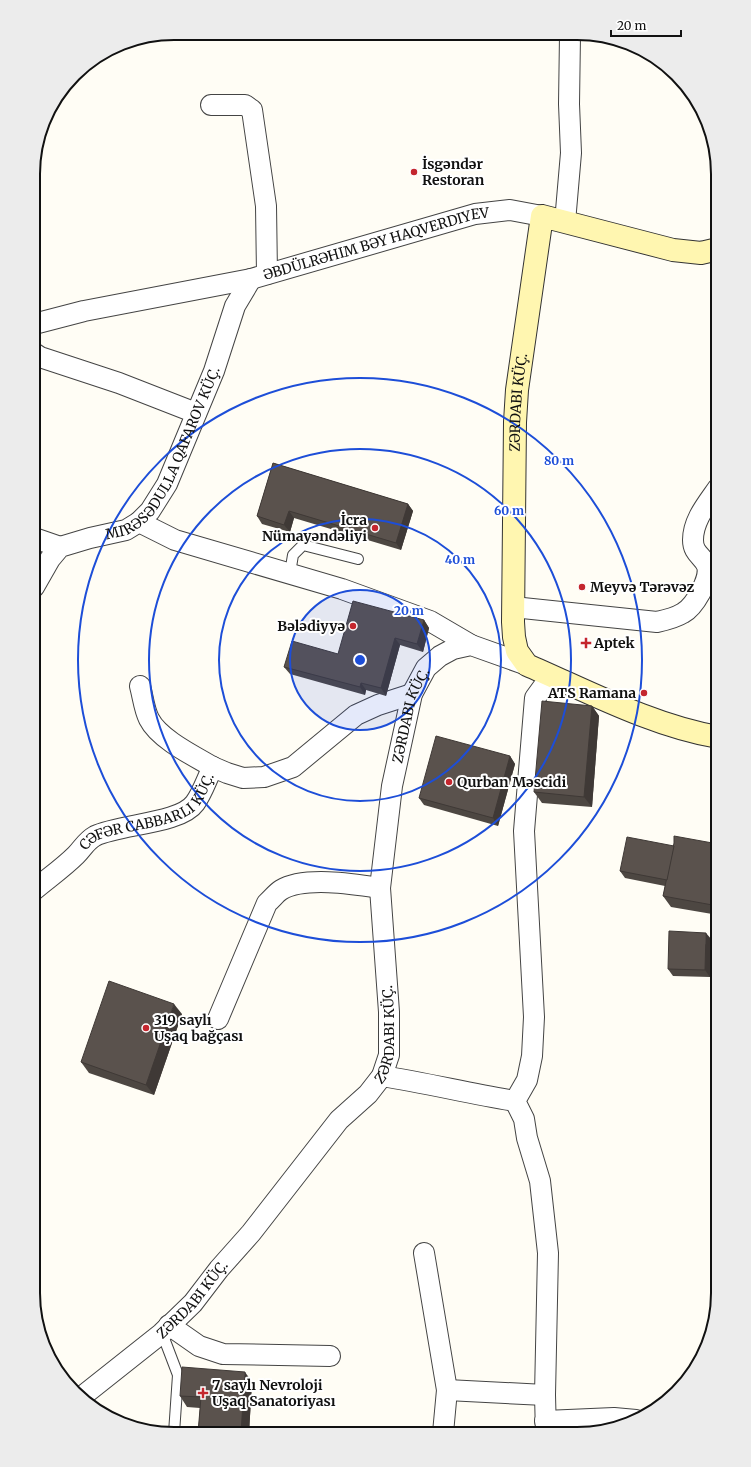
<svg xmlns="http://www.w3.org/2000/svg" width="751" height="1467" font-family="Merriweather,serif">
	<rect width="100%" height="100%" fill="#fffdf5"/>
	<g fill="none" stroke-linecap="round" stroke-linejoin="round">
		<g stroke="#444" stroke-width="12">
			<g id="lane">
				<polyline points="290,573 293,555 303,545 358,559"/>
				<polyline points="162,1333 178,1375 174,1433"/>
			</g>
		</g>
		<g stroke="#444" stroke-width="22">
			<g id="street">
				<polyline points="211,105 245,105 252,110 266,206 267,274"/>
				<polyline points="565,222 571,153 569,104 570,35"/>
				<path id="s1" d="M 34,324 L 84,311 L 251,279 L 475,214 L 510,210 L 542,216"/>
				<polyline points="34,353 40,357 119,383 196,413"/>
				<polyline points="139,522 175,540 342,589 430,621 471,645"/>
				<polyline points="34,538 60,547"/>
				<path id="s2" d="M 34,587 L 50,559 L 60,547 L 90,538 L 126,530 L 139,522 L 150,511 L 167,484 L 214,371 L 235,306 L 251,279"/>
				<path d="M 513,607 L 657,622 C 666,620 675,618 683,613 C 694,607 711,579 707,566 C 703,556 693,554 693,540 C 693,520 707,504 718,488"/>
				<path d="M 140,686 C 143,697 144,709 149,719 C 159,739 194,756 213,767"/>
				<path id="s3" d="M 33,891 C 47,879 63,868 76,855 C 83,848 86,841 95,836 C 120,824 180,824 195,803 C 203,792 207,778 213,767 L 227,773 L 243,778 L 264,777 L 293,767 L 356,715 L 378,705 L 412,694"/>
				<path d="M 218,1019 L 267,903 C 272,899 276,893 281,890 C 304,876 354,884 380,888"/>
				<path d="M 382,1076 C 427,1083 471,1094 515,1101"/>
				<polyline points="424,1253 447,1390 443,1433"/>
				<polyline points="169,1325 199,1346 223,1354 330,1356"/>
				<polyline points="447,1390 545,1395"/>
				<path id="s4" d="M 80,1398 L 162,1333 L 193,1303 L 219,1269 L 251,1233 L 339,1120 L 368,1094 L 382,1076 L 389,1055 L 389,1012 L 380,888 L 392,786 L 412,694 L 426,668 L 440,656 L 453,649 L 471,645 L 527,665"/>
				<polyline points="545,1421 614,1418 636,1420"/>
				<polyline points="546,1434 545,1395 548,1253 540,1181 527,1138 524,1119 515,1101 527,1080 532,1056 534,1017 524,831 535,698 551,676"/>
			</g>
		</g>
		<g stroke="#333" stroke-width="24">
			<g id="secondary">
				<path id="s5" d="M 718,737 C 653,726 587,691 527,665 L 517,651 L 514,637 L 513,622 L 515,422 L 517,390 L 542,216 L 673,250 L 701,253 L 718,249"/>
			</g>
		</g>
		<use href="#lane" stroke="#fff" stroke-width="10"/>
		<use href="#street" stroke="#fff" stroke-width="20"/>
		<use href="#secondary" stroke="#fff6b0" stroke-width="22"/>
	</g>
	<g fill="#4d4742">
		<polygon points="273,463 408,504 413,511 401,550 294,518 290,532 262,524 257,516"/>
		<polygon points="424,620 429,628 423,652 400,645 386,696 366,690 365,695 290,674 284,667 338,654"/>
		<polygon points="592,706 599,716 592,807 542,803 534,792"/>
		<polygon points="510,756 515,764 498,826 424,805 419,798"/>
		<polygon points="718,844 718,915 671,907 663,896 665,886 625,878 620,871 674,846"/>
		<polygon points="712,940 710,977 673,976 668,969"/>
		<polygon points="182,1014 154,1095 89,1073 81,1062"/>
		<polygon points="252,1382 249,1433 198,1433 200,1408 187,1407 180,1396"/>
	</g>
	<g fill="#3f3936">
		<polygon points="408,504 413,511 401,550 396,543"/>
		<polygon points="289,511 294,518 290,532 284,525"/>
		<polygon points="424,620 429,628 423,652 417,644"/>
		<polygon points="395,638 400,645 386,696 381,688"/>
		<polygon points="361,683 366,690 365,695 360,687"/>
		<polygon points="592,706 599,716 592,807 584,797"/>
		<polygon points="510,756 515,764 498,826 493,818"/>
		<polygon points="706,933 712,940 710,977 705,970"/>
		<polygon points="174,1004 182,1014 154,1095 146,1085"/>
		<polygon points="245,1372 252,1382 249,1433 241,1433"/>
	</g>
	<g fill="#5a524d" stroke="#3f3936">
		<polygon points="273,463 408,504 396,543 289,511 284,525 257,516"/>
		<polygon points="353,601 424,620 417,644 395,638 381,688 361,683 360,687 284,667 292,641 338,654"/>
		<polygon points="542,701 592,706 584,797 534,792"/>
		<polygon points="436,736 510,756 493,818 419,798"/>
		<polygon points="674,836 718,844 718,906 663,896 674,843"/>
		<polygon points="627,837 674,846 667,880 620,871"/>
		<polygon points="669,931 706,933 705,970 668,969"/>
		<polygon points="109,981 174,1004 146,1085 81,1062"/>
		<polygon points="182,1367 245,1372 241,1433 198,1433 201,1397 180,1396"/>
	</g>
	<circle cx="360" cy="660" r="70" fill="#1d4ed8" fill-opacity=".12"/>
	<g fill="none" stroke="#1d4ed8" stroke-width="2">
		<circle cx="360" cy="660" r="70"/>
		<circle cx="360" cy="660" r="141"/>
		<circle cx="360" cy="660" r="211"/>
		<circle cx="360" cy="660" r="282"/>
	</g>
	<g fill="#c4262e" stroke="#fff" stroke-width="1.5">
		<circle cx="414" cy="172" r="4"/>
		<circle cx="375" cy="528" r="4"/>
		<circle cx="582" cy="587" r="4"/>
		<circle cx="353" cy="626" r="4"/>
		<path d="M584 637h4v4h4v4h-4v4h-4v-4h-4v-4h4z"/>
		<circle cx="644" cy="693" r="4"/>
		<circle cx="449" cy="782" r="4"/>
		<circle cx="146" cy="1028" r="4"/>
		<path d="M201 1387h4v4h4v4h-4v4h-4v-4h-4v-4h4z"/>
	</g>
	<g text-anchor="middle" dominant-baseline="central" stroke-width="4" stroke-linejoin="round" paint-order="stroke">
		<g font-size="14" font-weight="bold" fill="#111" stroke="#fff" text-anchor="start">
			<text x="422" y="164">İsgəndər<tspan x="422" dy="16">Restoran</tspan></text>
			<text x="367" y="520" text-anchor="end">İcra<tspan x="367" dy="16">Nümayəndəliyi</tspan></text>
			<text x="590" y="587">Meyvə Tərəvəz</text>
			<text x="345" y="626" text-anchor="end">Bələdiyyə</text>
			<text x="594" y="643">Aptek</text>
			<text x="636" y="693" text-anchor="end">ATS Ramana</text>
			<text x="457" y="782">Qurban Məscidi</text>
			<text x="154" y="1020">319 saylı<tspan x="154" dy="16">Uşaq bağçası</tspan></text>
			<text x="212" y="1385">7 saylı Nevroloji<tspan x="212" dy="16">Uşaq Sanatoriyası</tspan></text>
		</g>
		<g font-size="14" fill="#111" stroke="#fff">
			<text stroke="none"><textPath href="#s1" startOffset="352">ƏBDÜLRƏHIM BƏY HAQVERDIYEV</textPath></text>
			<text stroke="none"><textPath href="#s5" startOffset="471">ZƏRDABI KÜÇ.</textPath></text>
			<text stroke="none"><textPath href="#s2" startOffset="200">MIRƏSƏDULLA QAFAROV KÜÇ.</textPath></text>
			<text stroke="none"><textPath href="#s4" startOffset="809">ZƏRDABI KÜÇ.</textPath></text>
			<text stroke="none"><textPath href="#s3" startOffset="144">CƏFƏR CABBARLI KÜÇ.</textPath></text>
			<text stroke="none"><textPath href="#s4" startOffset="486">ZƏRDABI KÜÇ.</textPath></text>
			<text stroke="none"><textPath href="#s4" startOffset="150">ZƏRDABI KÜÇ.</textPath></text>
		</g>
	</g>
	<path d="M0 0H751V1467H0ZM174 40H577A134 134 0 0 1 711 174V1293A134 134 0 0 1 577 1427H174A134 134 0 0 1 40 1293V174A134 134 0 0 1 174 40Z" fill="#ececec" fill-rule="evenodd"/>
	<path fill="none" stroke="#111" stroke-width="2" d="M174 40H577A134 134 0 0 1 711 174V1293A134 134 0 0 1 577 1427H174A134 134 0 0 1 40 1293V174A134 134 0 0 1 174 40Z"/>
	<circle cx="360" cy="660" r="6" fill="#1d4ed8" stroke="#fff" stroke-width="2"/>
	<g font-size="12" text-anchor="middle" font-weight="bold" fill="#1d4ed8" stroke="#fff" stroke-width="4" stroke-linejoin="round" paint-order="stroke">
		<text x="559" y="465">80 m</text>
		<text x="509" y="515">60 m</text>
		<text x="460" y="564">40 m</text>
		<text x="409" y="615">20 m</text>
	</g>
	<path d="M611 30v6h70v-6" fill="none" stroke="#111111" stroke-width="2"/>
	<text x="617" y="30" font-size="12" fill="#111111" stroke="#ffffff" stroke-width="3" paint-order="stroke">20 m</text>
</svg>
